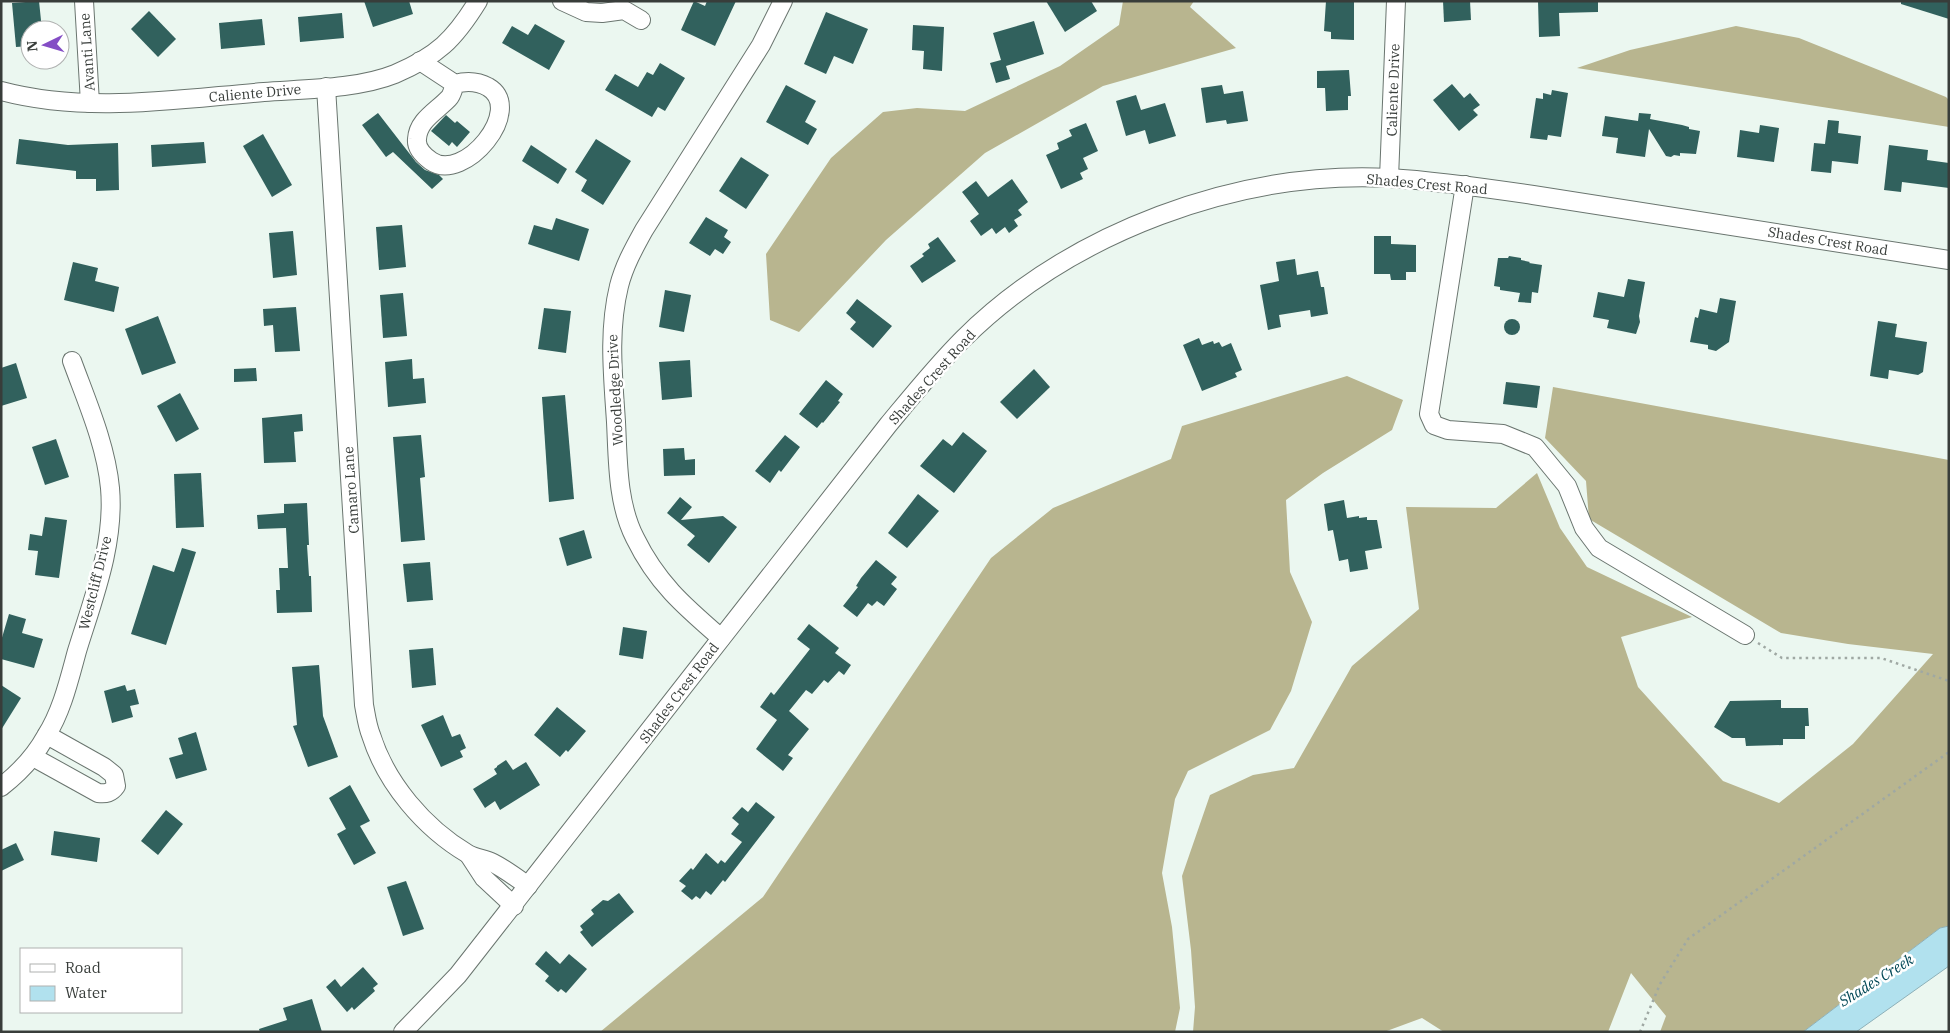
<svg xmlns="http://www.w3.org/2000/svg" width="1950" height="1033" font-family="'IBM Plex Serif',serif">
	<rect width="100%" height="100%" fill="#ebf7f0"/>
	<g fill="#b8b58f">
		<polygon points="1123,1 1194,1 1190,7 1236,48 1103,86 985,153 886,240 799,332 770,320 766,254 831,158 883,112 917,108 965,111 1060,66 1119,25"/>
		<polygon points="1736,26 1799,38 1946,97 1949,100 1949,127 1577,68 1630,50"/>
		<polygon points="1347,376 1403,400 1392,430 1323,473 1286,500 1290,572 1312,622 1291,691 1270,730 1188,771 1175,799 1162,873 1172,927 1180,1008 1175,1032 600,1032 763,897 991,558 1053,508 1171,459 1182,426"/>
		<polygon points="1553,387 1949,460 1949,926 1940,928 1803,1032 1660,1032 1666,1016 1631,973 1608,1032 1444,1032 1422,1018 1384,1032 1193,1032 1195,1007 1191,950 1182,876 1210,795 1253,775 1294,768 1352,666 1419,609 1406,507 1496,508 1537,473 1560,528 1587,567 1692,617 1621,637 1638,687 1723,781 1779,803 1853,744 1933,654 1848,644 1781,633 1589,519 1586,481 1545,438"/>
	</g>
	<polygon fill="#b1e1ee" stroke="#8db0b8" points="1949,926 1949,966 1856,1032 1803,1032 1940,928"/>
	<g fill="#31615d">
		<polygon points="39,1 42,30 30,30 30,46 16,47 12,3"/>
		<polygon points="364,1 409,1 413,14 373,27"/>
		<polygon points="694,1 705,6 707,1 736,1 715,46 681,30"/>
		<polygon points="1046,1 1091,1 1097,11 1065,32"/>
		<polygon points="1326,1 1354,1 1354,40 1331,39 1331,32 1324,31"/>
		<polygon points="1443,1 1470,1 1471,20 1444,22"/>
		<polygon points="1538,1 1598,1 1598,12 1559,13 1560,36 1539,37"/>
		<polygon points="1901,1 1949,1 1949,19 1901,4"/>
		<polygon points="149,11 176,39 158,57 131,29"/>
		<polygon points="826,12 868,29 853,64 834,56 826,74 804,64"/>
		<polygon points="342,13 344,38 300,42 298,17"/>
		<polygon points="262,19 265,45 221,49 219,23"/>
		<polygon points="1034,21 1044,54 1006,66 1010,79 996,83 990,63 1001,60 993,33"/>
		<polygon points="535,24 565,41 549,70 502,43 512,26 528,35"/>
		<polygon points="913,25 944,27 942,71 923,69 924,51 912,50"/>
		<polygon points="660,63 685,78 665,111 658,107 652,117 605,90 615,74 638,87 647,72 653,75"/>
		<polygon points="1349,70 1351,96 1348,96 1348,110 1326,111 1325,88 1317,88 1317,71"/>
		<polygon points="1452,84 1464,98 1470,93 1480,105 1473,110 1478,115 1459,131 1433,100"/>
		<polygon points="786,85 816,101 805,122 817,129 808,145 766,122"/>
		<polygon points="1222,85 1224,94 1243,91 1248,121 1227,124 1226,120 1206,123 1201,88"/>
		<polygon points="1552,90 1568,93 1561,137 1548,135 1547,140 1530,138 1536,98 1543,99 1543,93 1551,95"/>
		<polygon points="1136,95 1141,110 1165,103 1176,136 1149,144 1145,130 1126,136 1116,101"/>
		<polygon points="378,113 416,162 425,170 439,175 443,179 432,189 393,152 386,157 362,125"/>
		<polygon points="1639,113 1651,114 1650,119 1682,125 1689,127 1689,129 1700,131 1696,154 1680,153 1680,156 1674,155 1671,157 1666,156 1649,129 1645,157 1616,153 1618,138 1602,136 1605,116 1638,121"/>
		<polygon points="446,115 455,123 457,121 470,132 457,147 452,142 449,146 431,131"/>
		<polygon points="1828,120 1839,121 1838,133 1861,136 1858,164 1832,161 1831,173 1811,171 1814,143 1825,144"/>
		<polygon points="1086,123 1098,151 1083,158 1088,169 1080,173 1083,179 1061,189 1046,155 1059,149 1057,143 1072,136 1069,130"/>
		<polygon points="1760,125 1779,128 1774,162 1737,157 1740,130 1759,133"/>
		<polygon points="263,134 292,185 272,197 243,146"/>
		<polygon points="19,139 68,145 118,143 119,190 96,191 96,179 76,179 76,171 16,164"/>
		<polygon points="596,139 631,161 603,205 581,191 587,180 575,172"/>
		<polygon points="204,142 206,163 152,167 151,145"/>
		<polygon points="531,145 567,169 558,184 522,161"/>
		<polygon points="1889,145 1928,150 1927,160 1949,163 1949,188 1902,182 1901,192 1884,190"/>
		<polygon points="741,157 769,175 746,209 719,191"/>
		<polygon points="1012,179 1028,202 1018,210 1022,215 1014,220 1018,226 1009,233 1005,227 996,234 992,228 981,236 970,221 979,214 962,192 976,181 988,197"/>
		<polygon points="706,217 728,230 724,237 731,242 723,254 715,249 710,256 689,243"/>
		<polygon points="556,218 589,229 579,261 528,244 534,225 552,230"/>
		<polygon points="402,225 406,267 379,270 376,227"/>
		<polygon points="293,231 297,275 273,278 269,233"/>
		<polygon points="1374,236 1391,236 1391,244 1416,245 1416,272 1406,272 1406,280 1391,280 1390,274 1374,274"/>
		<polygon points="938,237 956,261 922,283 910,266 924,256 922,254 930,248 928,244"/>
		<polygon points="1509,256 1521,258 1521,260 1530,262 1529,263 1542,265 1538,293 1532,292 1531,303 1518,302 1520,293 1500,290 1500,287 1494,286 1498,258 1508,258"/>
		<polygon points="1295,259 1297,275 1318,271 1321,287 1324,287 1328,314 1311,317 1310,310 1279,315 1281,327 1268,330 1260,285 1279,281 1276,262"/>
		<polygon points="73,262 98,268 95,281 119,287 114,312 64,300"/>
		<polygon points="1628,279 1645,282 1639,316 1640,322 1636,334 1607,328 1609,320 1593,317 1598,292 1624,297"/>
		<polygon points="665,290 691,295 684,332 659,327"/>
		<polygon points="403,293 407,336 383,338 380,295"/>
		<polygon points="1720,298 1736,301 1729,342 1716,351 1708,349 1708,345 1690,342 1695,317 1698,318 1700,309 1717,313"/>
		<polygon points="857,299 892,326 873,348 850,329 856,322 846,313"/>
		<polygon points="296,307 300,351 275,352 273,325 264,326 263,309"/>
		<polygon points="544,308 571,311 566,353 538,349"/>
		<polygon points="158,316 176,363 142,375 125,329"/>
		<circle cx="1512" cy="327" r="8"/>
		<polygon points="1878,321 1897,324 1895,337 1927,342 1923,372 1918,375 1889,370 1888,379 1870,376"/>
		<polygon points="1199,338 1202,345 1213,341 1214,344 1219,342 1222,347 1231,343 1242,370 1235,373 1237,377 1202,391 1183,345"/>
		<polygon points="412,359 413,379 424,378 426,403 388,407 385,362"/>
		<polygon points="690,360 692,397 662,400 659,362"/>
		<polygon points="16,363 27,398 1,406 1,368"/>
		<polygon points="256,368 257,381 234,382 234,369"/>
		<polygon points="1034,369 1050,387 1017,419 1000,402"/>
		<polygon points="826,380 843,394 838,401 840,402 823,423 822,422 817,428 799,414"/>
		<polygon points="1506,382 1540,386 1537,408 1503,404"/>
		<polygon points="180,393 199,429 176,442 157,406"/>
		<polygon points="565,395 574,499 549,502 542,397"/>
		<polygon points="302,414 303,431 294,432 296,462 264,463 262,418"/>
		<polygon points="963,432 987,451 954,493 920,466 943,439 952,446"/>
		<polygon points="421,435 425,477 420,478 425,540 401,542 393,437"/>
		<polygon points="785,435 800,447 781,472 779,470 770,483 755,471"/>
		<polygon points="56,439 69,477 45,485 32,447"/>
		<polygon points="684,448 685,460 695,459 695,475 664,476 663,449"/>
		<polygon points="201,473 204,527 176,528 174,474"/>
		<polygon points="918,494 939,511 907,548 888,533"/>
		<polygon points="680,497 692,507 681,520 723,516 737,527 709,563 687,545 695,536 667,513"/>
		<polygon points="1344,500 1347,518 1359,516 1359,518 1367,517 1367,520 1377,520 1382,548 1365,551 1368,569 1350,572 1348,559 1339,561 1333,530 1328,531 1324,504"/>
		<polygon points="307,503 309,545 307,545 309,576 311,576 312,612 277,613 276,590 280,590 279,568 288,568 286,528 258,529 257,515 284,513 284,504"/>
		<polygon points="45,517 67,520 59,578 35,575 38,551 28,550 30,534 42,536"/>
		<polygon points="584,530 592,558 567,566 559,538"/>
		<polygon points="182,548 196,552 166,645 131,634 153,565 174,572"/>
		<polygon points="876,560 897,577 891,584 897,589 884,606 877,601 872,606 868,603 857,617 843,606 858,587 856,586 861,578"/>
		<polygon points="430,562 433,600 407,602 403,564"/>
		<polygon points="9,614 26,619 22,633 43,639 34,668 1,659 1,641"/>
		<polygon points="809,624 839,648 835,653 851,665 844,675 839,671 828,683 824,680 812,694 806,690 789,711 809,729 788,755 793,758 783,771 756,749 777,720 760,707 771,692 774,695 810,649 797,639"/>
		<polygon points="623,627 647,631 643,659 619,655"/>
		<polygon points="433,648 436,685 412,688 409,650"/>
		<polygon points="319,665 323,716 338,757 308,767 293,726 297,725 292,667"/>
		<polygon points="1,685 21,698 1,730"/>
		<polygon points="125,685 127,691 135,689 139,704 130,706 133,717 112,723 104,691"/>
		<polygon points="1778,700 1781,700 1781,708 1808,708 1809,726 1805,726 1805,739 1783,739 1783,745 1746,746 1745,738 1732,738 1714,727 1730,701"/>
		<polygon points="557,707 586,731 568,752 566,750 560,757 534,735"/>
		<polygon points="443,715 452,737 460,734 466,748 460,751 463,757 441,767 421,725"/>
		<polygon points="196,732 207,770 176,779 169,758 183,754 178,738"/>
		<polygon points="506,760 513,770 526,762 540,785 500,810 495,801 485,808 473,789 497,774 494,769 497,767 497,766"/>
		<polygon points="350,785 370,821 360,826 376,853 354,865 337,834 346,829 329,798"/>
		<polygon points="756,802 775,817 725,882 723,880 711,895 706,891 700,899 696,896 692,900 681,891 686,886 679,881 691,868 693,870 706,853 718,864 721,860 725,863 742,842 731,834 739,824 732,818 742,807 748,812"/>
		<polygon points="166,810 183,824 158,855 141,841"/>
		<polygon points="54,831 100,838 97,862 51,855"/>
		<polygon points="16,843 24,860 1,871 1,850"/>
		<polygon points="406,881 424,929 403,936 387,887"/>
		<polygon points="619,893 634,912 592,947 580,932 583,930 580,926 594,914 591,910 603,900 608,901"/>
		<polygon points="546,951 560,964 569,954 587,969 566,993 561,989 558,992 545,981 549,976 535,964"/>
		<polygon points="363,967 378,984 373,988 375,991 354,1010 352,1007 347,1012 326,987 335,979 341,987"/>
		<polygon points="312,999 322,1032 260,1032 259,1029 287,1020 283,1008"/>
	</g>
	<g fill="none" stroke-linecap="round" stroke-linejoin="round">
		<g stroke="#6a756f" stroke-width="20">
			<g id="minor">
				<polyline points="84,1 90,103"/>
				<polyline points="562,1 586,12 602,13 624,10 641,20"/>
				<path d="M 420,61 L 455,84 C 466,81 477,81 488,87 C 526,109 464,184 431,161 C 424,156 416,148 417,139 C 418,120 437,111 449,98 C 452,95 453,89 455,84"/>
				<path d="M 326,87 L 364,705 C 366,715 367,725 371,735 C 386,783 424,828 468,854 C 475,858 485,859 493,863 C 505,869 517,878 528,886"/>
				<path d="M 1,91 C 87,114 177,99 264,92 C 304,89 358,89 395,74 C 437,56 454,40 478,1"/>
				<polyline points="1389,178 1396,1"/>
				<polyline points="1465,185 1429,414 1434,425 1448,430 1503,434 1535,447 1567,486 1584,528 1599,548 1745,635"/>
				<path d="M 721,638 C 684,606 657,583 635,538 C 617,503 618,460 616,422 C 613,376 608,331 619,286 C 624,266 634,248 644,230 L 761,45 L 783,1"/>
				<path d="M 33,757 L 98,793 C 106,794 111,793 116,786 L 114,775 L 104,767 L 47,735"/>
				<path d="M 1,787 C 19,773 35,756 46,736 C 62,711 69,680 77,651 C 93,599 115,544 110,488 C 106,445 87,402 72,361"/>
				<polyline points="469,855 484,878 514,906"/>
				<path d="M 403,1032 L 458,975 L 888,425 C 912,396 936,366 963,339 C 1071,232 1238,170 1390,178 C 1438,181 1486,188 1533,195 L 1949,260"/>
			</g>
		</g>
		<g stroke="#9fa8a3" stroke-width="2.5" stroke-dasharray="2.5 4" stroke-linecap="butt">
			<polyline points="1758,643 1782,658 1881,658 1949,681"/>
			<polyline points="1640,1032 1660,984 1688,939 1949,752"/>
		</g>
		<use href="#minor" stroke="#fff" stroke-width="18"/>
	</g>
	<g text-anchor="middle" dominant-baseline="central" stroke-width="5" stroke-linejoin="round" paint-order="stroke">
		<g font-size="14" fill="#383d3a" stroke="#fff">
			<text transform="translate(87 52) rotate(-94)">Avanti Lane</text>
			<text transform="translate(1393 90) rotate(-88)">Caliente Drive</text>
			<text transform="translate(255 93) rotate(-5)">Caliente Drive</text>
			<text transform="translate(1427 184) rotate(5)">Shades Crest Road</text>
			<text transform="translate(1828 241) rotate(9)">Shades Crest Road</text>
			<text transform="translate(932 377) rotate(-48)">Shades Crest Road</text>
			<text transform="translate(615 390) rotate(-93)">Woodledge Drive</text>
			<text transform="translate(351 490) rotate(-94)">Camaro Lane</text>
			<text transform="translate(95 583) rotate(-76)">Westcliff Drive</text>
			<text transform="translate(679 693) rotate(-53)">Shades Crest Road</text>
		</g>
		<g font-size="15" font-style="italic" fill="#004755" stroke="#fff">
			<text transform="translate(1876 980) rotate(-32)">Shades Creek</text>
		</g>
	</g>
	<rect width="1950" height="1033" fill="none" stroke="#383d3a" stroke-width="5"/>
	<rect x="20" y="948" width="162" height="65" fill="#ffffff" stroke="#afb1b0"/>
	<rect x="30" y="964" width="25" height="8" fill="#ffffff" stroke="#afb1b0"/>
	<text x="65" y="973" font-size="15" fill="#383d3a">Road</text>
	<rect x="30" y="986" width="25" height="15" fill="#b1e1ee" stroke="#afb1b0"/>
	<text x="65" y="998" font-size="15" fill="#383d3a">Water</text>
	<g transform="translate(45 45) rotate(265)"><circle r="24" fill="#ffffff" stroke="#afb1b0"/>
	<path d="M0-4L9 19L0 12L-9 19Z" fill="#844dc5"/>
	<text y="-8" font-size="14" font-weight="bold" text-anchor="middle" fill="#383d3a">N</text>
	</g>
</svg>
